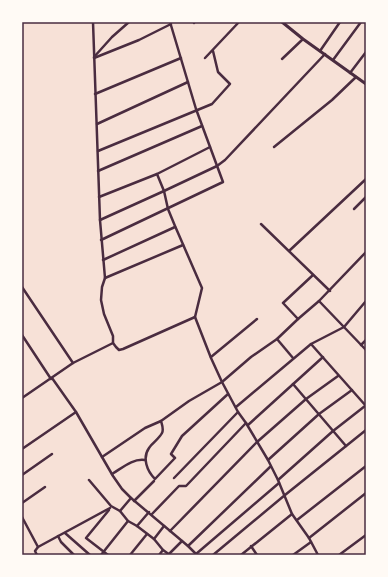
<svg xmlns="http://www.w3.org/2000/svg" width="388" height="577" font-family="Cabin,sans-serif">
	<rect width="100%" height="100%" fill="#f7e1d7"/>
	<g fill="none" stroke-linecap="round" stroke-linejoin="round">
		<g stroke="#4a2c40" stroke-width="2.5">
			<polyline points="93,22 100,220 105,278 102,287 101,300 104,314 113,336 113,343 116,347 119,350 123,349 195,317"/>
			<polyline points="194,23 194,22"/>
			<polyline points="320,51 340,22"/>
			<polyline points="94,57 112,37 129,22"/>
			<polyline points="94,58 139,40 171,24"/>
			<polyline points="205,58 239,22"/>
			<polyline points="282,59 303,39"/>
			<polyline points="333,60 361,22"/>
			<polyline points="350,73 366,52"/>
			<polyline points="95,94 181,58"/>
			<polyline points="97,124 188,82"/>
			<polyline points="274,147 332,100 356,77"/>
			<polyline points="98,151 212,104 230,84 218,72 213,51"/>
			<polyline points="98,171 202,126"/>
			<polyline points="157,174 164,191 168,209 175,226 202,288 195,317 211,358 222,382 238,412 246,423 268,460 278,480 292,514 309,538 318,555"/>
			<polyline points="99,197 157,174 210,147"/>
			<polyline points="354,209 366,197"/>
			<polyline points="100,220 164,191 217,166 225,160 325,54"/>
			<polyline points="261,224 330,291"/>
			<polyline points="101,240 223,182 196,109 170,22"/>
			<polyline points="289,251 366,179"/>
			<polyline points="103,260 175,227"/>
			<polyline points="313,275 283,303 298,319 319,301 366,252"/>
			<polyline points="105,278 183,245"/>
			<polyline points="22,287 73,363"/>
			<polyline points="319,301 366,350"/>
			<polyline points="22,335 51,379"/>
			<polyline points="277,339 293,358"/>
			<polyline points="311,344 366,406"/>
			<polyline points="361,345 366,340"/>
			<polyline points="211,357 257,319"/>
			<polyline points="52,378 76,412 113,476 122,489 131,498 188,546 197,555"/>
			<polyline points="293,384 346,446"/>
			<path d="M 228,394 L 182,436 L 171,454 L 175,458 L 155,479 C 147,471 142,458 149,448 C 152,443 159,439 162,433 C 164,429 162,425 161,421 L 189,401 L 222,382 L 251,357 L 277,339 L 298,319"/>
			<polyline points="22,398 73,363 113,343"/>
			<polyline points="236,407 311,344 344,327 366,301"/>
			<polyline points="248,425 323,357"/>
			<polyline points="22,449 76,412"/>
			<polyline points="102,457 145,428 161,421"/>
			<polyline points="268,460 319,414 352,390"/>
			<path d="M 112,474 C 122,468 133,458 145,460"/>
			<polyline points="22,475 52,454"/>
			<polyline points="174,478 238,412"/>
			<polyline points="89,480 111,506 120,511 128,521 137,526 154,539 163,550 170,555"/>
			<polyline points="278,480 333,431 365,406"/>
			<polyline points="134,501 154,481"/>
			<polyline points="22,503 45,487"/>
			<polyline points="120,511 131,498"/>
			<polyline points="152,514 179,486 186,486 246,423"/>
			<polyline points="22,517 38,547 35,551 37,555"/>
			<polyline points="297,520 366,466"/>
			<polyline points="137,526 149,512"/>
			<polyline points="170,531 257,442 306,399 338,376"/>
			<polyline points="65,533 90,555"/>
			<polyline points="58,536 61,542 74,555"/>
			<polyline points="309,538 366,493"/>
			<polyline points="154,539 164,526"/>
			<polyline points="188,546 270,467"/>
			<polyline points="251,546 257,555"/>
			<polyline points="38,547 110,508"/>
			<polyline points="169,554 182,541"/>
			<polyline points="196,554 279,483"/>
			<polyline points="101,555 128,521"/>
			<polyline points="108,555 86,538 109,510"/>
			<polyline points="130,555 147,534"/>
			<polyline points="159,555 163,550"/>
			<polyline points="213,555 285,495 366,430"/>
			<polyline points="241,555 292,514"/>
			<polyline points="293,555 311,542"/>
			<polyline points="339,555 366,535"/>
		</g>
		<polyline stroke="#4a2c40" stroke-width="3" points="282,22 303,39 366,84"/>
	</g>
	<rect width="388" height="577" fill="none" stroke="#fffaf5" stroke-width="46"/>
	<rect x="23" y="23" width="342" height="531" fill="none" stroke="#4a2c40" stroke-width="1.5"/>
</svg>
